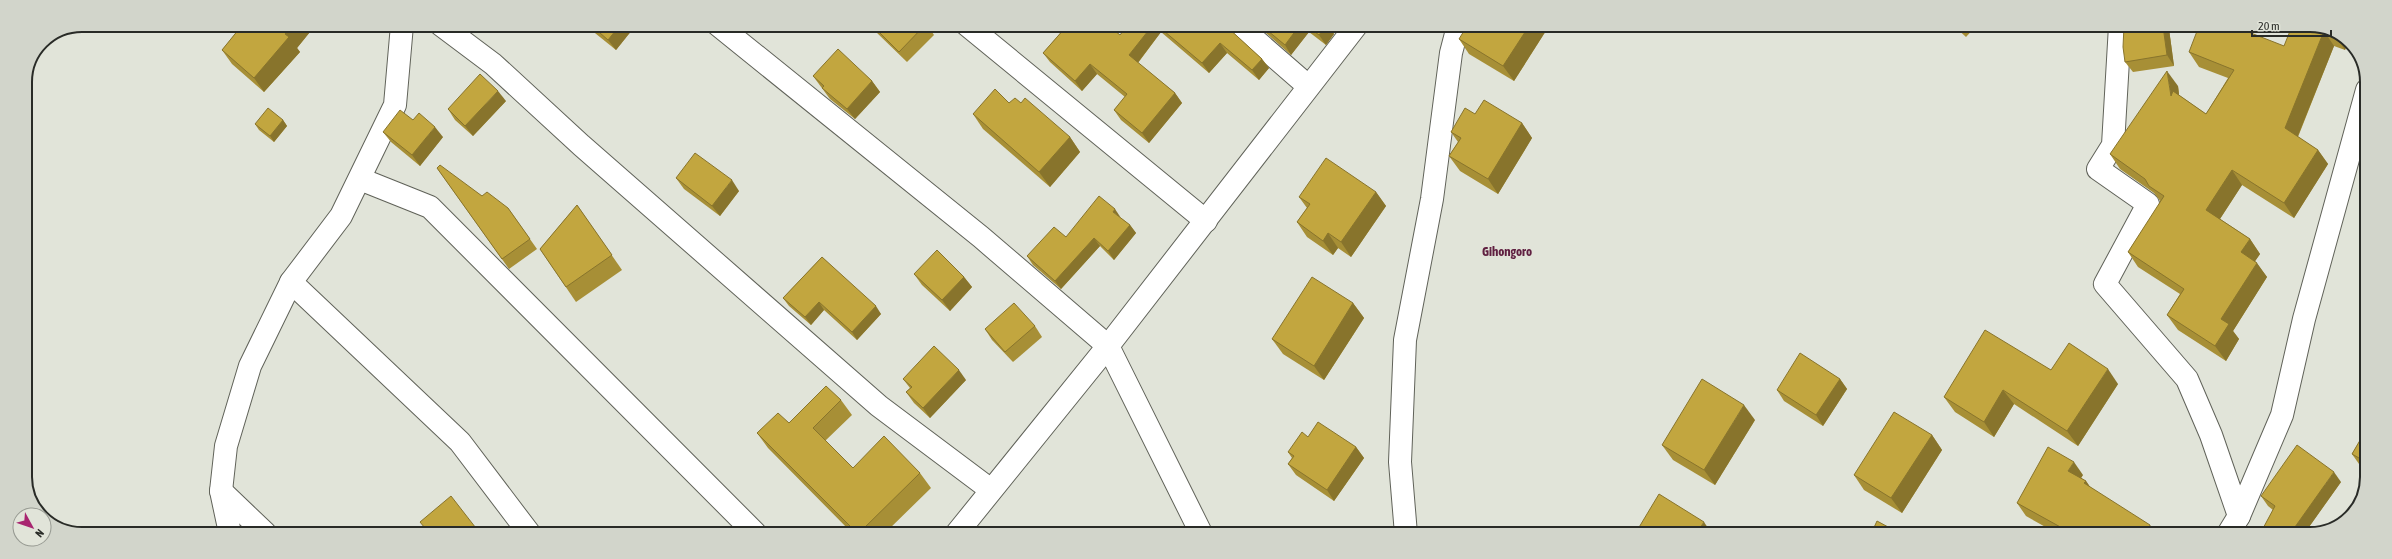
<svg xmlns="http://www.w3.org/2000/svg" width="2392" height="559" font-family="'Asap Condensed',sans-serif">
	<rect width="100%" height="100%" fill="#e1e4d9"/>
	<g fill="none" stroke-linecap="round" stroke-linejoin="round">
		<g stroke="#606259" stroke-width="24">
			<g id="minor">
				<polyline points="441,25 493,64 581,145 879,406 991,490"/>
				<polyline points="718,25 981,237 1108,346 1201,533"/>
				<polyline points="967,25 1206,221"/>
				<polyline points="1239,26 1308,86"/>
				<polyline points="2120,26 2113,145 2098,169 2148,204 2105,284 2187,379 2211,435 2239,516"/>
				<polyline points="360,179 430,207 755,533"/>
				<polyline points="291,282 460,442 529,533"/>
				<polyline points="221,491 265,533"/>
				<polyline points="230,533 221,491 226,446 250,366 291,282 341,216 395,105 402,25"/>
				<polyline points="1406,534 1400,462 1405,340 1432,199 1451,53 1458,26"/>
				<polyline points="2228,534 2239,516 2282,415 2304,319 2367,90"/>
			</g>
		</g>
		<g stroke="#606259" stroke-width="24">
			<polyline id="major" points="957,533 1108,346 1356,26"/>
		</g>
		<use href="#minor" stroke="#fff" stroke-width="22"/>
		<use href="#major" stroke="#fff" stroke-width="22"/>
	</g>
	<g fill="#a78f36">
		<polygon points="230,25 313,25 314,27 297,48 300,52 264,92 232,64 222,50 236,33"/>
		<polygon points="585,25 636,25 616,50"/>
		<polygon points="871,25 927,25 934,35 907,62 876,32"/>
		<polygon points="1057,25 1109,26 1120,35 1127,26 1227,26 1227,27 1262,59 1269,68 1259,80 1227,53 1209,73 1161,32 1138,63 1175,93 1182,103 1149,143 1121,120 1114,110 1125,97 1097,74 1082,91 1050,62 1043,53 1063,30"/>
		<polygon points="1258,26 1328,26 1334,34 1326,45 1309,32 1291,55"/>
		<polygon points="1549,26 1514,81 1469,54 1459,39"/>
		<polygon points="1954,26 1976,26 1966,37"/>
		<polygon points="2322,26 2348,42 2345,50 2334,46 2298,137 2318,150 2328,164 2294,218 2242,185 2220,219 2250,239 2260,254 2255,261 2267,277 2233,331 2239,339 2226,361 2178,330 2167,315 2180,294 2138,267 2128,252 2161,202 2154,193 2120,169 2110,154 2178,86 2179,95 2206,114 2228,78 2199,67 2189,52 2284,46"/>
		<polygon points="2169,29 2174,66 2133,72 2125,62"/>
		<polygon points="813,76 872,81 880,92 855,119 830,99"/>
		<polygon points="506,101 473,136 455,120 448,109"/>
		<polygon points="1009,103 1021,103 1070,137 1080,152 1050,187 983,129 973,114"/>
		<polygon points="1475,114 1522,123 1532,138 1498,194 1460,171 1449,156 1458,142 1451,132"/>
		<polygon points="283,120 287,126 274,142 259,130 255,124"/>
		<polygon points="383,132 443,137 420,166 391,142"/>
		<polygon points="437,168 482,196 508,208 537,249 509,269"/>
		<polygon points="676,178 739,191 720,216 684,189"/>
		<polygon points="1376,192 1386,206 1351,257 1338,248 1333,255 1307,237 1297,222 1307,208 1299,197"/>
		<polygon points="577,205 622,270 576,302 540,249"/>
		<polygon points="1121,218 1130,225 1136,233 1114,260 1100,246 1061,289 1033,265 1027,256 1066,237"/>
		<polygon points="822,257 881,314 857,340 824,310 811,325 789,306 783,298"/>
		<polygon points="914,274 964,277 972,287 950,311 922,285"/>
		<polygon points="1353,303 1364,318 1324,380 1283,354 1272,339"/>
		<polygon points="1035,326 1042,337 1013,362 992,340 985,329"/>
		<polygon points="2051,370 2118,384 2078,446 2014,404 1994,437 1955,412 1944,397"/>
		<polygon points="903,379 966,380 930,418 914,403 906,392 910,388"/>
		<polygon points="1840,379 1847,389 1823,426 1784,401 1777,390"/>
		<polygon points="841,400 852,415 825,441 853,468 920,473 931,488 885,533 852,533 768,448 757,433 789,423"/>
		<polygon points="1755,420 1715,485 1673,460 1662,445"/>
		<polygon points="2366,430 2366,468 2359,464 2352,454"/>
		<polygon points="1932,435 1942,450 1902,513 1864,490 1854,475"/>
		<polygon points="1356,447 1364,458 1334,501 1296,475 1288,464 1292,458 1288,452"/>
		<polygon points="2083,475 2081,478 2086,481 2090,487 2157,534 2058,534 2026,516 2017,503"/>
		<polygon points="2341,482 2304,534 2260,534 2273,510 2268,506 2261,496"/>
	</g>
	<g fill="#88742c">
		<polygon points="293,25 313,25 314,27 297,48 300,52 264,92 254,78 285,34"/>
		<polygon points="620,25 636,25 616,50 608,40"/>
		<polygon points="1152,26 1157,26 1161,32 1136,65 1129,55"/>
		<polygon points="1299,26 1305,26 1309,32 1291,55 1285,45"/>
		<polygon points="1326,26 1328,26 1334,34 1326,45 1319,35"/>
		<polygon points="1529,26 1549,26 1514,81 1503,66"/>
		<polygon points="2163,26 2167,26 2169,29 2174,66 2167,55"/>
		<polygon points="2324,31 2334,46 2295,143 2285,128"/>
		<polygon points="2335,34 2348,42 2345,50 2335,35"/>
		<polygon points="1220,43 1227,53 1209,73 1202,63"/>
		<polygon points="1262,59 1269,68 1259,80 1252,70"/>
		<polygon points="1090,64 1097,74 1082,91 1075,81"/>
		<polygon points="2167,71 2178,86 2181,111 2171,96"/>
		<polygon points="872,81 880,92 855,119 847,109"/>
		<polygon points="498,91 506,101 473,136 465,126"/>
		<polygon points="1175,93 1182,103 1149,143 1142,133"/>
		<polygon points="283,120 287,126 274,142 270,136"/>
		<polygon points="1522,123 1532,138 1498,194 1488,179"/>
		<polygon points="435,127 443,137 420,166 412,155"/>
		<polygon points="1070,137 1080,152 1050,187 1039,172"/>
		<polygon points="2318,150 2328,164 2294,218 2284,203"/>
		<polygon points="2232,170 2242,185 2216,225 2206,210"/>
		<polygon points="732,180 739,191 720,216 712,206"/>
		<polygon points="1376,192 1386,206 1351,257 1341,242"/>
		<polygon points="1115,209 1121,218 1113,212"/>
		<polygon points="1130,225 1136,233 1114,260 1108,251"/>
		<polygon points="1328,233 1338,248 1333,255 1323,241"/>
		<polygon points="1094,238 1100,246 1061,289 1055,281"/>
		<polygon points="2250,239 2260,254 2251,267 2241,252"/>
		<polygon points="2257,263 2267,277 2233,331 2239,339 2226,361 2215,346 2221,319"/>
		<polygon points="964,277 972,287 950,311 942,300"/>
		<polygon points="819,302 824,310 811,325 805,317"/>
		<polygon points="1353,303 1364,318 1324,380 1314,366"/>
		<polygon points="876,306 881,314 857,340 852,332"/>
		<polygon points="2108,369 2118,384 2078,446 2067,431"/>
		<polygon points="959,370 966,380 930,418 923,408"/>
		<polygon points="1840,379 1847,389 1823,426 1816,415"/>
		<polygon points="2003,390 2014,404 1994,437 1984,422"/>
		<polygon points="1744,405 1755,420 1715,485 1704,470"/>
		<polygon points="1932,435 1942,450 1902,513 1891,498"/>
		<polygon points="1356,447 1364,458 1334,501 1327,490"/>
		<polygon points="2074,462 2083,475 2077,484 2068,471"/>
		<polygon points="2334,472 2341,482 2304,534 2290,534"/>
		<polygon points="2086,481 2095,494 2084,483"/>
		<polygon points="1704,522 1712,534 1696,534"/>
		<polygon points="2150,525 2157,534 2145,534"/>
	</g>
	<g fill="#c2a63f" stroke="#88742c">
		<polygon points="234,25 293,25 285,34 289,37 254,78 222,50 239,29"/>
		<polygon points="591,25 620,25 608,40"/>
		<polygon points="872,25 925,25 899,52"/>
		<polygon points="1062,26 1109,26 1120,35 1127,26 1152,26 1129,55 1175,93 1142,133 1114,110 1127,94 1090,64 1075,81 1043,53 1065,28"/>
		<polygon points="1158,26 1226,26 1262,59 1252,70 1220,43 1202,63"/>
		<polygon points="1262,26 1299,26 1285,45"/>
		<polygon points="1307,26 1326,26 1319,35"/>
		<polygon points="1467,26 1529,26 1503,66 1459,39"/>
		<polygon points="2124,26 2163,26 2167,55 2125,62 2123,47"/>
		<polygon points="2199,26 2233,26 2284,46 2292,26 2322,26 2335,34 2335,35 2324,31 2285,128 2318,150 2284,203 2232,170 2206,210 2250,239 2241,252 2257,263 2221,319 2229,324 2215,346 2167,315 2184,289 2128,252 2164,196 2149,186 2145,179 2110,154 2167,71 2171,96 2173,91 2206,114 2234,70 2189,52"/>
		<polygon points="838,49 872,81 847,109 822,88 824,86 813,76"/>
		<polygon points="480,74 498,91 465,126 448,109"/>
		<polygon points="995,89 1009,103 1015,98 1021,103 1025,98 1070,137 1039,172 973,114"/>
		<polygon points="1484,100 1522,123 1488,179 1449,156 1461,138 1451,132 1465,108 1475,114"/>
		<polygon points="268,108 283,120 270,136 255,124"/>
		<polygon points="400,110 413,120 419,113 435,127 412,155 383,132"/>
		<polygon points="695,153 732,180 712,206 676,178"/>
		<polygon points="1326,158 1376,192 1341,242 1328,233 1323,241 1297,222 1310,204 1299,197"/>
		<polygon points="440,165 482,196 487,192 508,208 530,239 502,259 437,168"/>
		<polygon points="1099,196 1115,209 1113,212 1130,225 1108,251 1094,238 1055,281 1027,256 1054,227 1066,237"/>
		<polygon points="577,205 612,255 566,287 540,249"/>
		<polygon points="937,250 964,277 942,300 914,274"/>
		<polygon points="822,257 876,306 852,332 819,302 805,317 783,298"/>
		<polygon points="1312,277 1353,303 1314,366 1272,339"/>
		<polygon points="1014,303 1035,326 1005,352 985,329"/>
		<polygon points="1985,330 2051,370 2069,343 2108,369 2067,431 2003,390 1984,422 1944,397"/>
		<polygon points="934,346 959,370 923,408 906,392 912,387 903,379"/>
		<polygon points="1800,353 1840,379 1816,415 1777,390"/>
		<polygon points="1702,379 1744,405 1704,470 1662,445"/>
		<polygon points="826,386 841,400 813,428 853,468 884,436 920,473 859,533 857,533 757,433 778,413 789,423"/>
		<polygon points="1894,412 1932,435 1891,498 1854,475"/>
		<polygon points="1318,422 1356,447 1327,490 1288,464 1294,456 1288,452 1302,432 1308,437"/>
		<polygon points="2366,430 2366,462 2352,454"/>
		<polygon points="2297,445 2334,472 2290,534 2260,534 2275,506 2261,496"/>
		<polygon points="2048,447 2074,462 2068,471 2086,481 2084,483 2150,525 2145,534 2073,534 2017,503"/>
		<polygon points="1659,494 1704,522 1696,534 1635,534"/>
		<polygon points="451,496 479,532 478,533 429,533 420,522"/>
		<polygon points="1877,521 1901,534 1871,534"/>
	</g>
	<g text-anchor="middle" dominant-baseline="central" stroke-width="4" stroke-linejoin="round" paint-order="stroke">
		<g font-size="13" font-weight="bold" fill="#602041" stroke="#e1e4d9">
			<text x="1507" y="251">Gihongoro</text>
		</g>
	</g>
	<path d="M0 0H2392V559H0ZM82 32H2310A50 50 0 0 1 2360 82V477A50 50 0 0 1 2310 527H82A50 50 0 0 1 32 477V82A50 50 0 0 1 82 32Z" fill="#d2d5cb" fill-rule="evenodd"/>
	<path fill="none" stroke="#292b27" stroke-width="2" d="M82 32H2310A50 50 0 0 1 2360 82V477A50 50 0 0 1 2310 527H82A50 50 0 0 1 32 477V82A50 50 0 0 1 82 32Z"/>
	<g transform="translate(32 527) rotate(130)"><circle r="19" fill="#e1e4d9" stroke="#979a92"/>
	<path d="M0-3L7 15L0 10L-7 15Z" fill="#a82570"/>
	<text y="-6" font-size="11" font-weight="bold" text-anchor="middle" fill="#292b27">N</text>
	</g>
	<path d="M2252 30v6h79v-6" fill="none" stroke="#292b27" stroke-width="2"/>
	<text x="2258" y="30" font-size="12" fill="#292b27" stroke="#e1e4d9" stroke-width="3" paint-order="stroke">20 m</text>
</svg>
